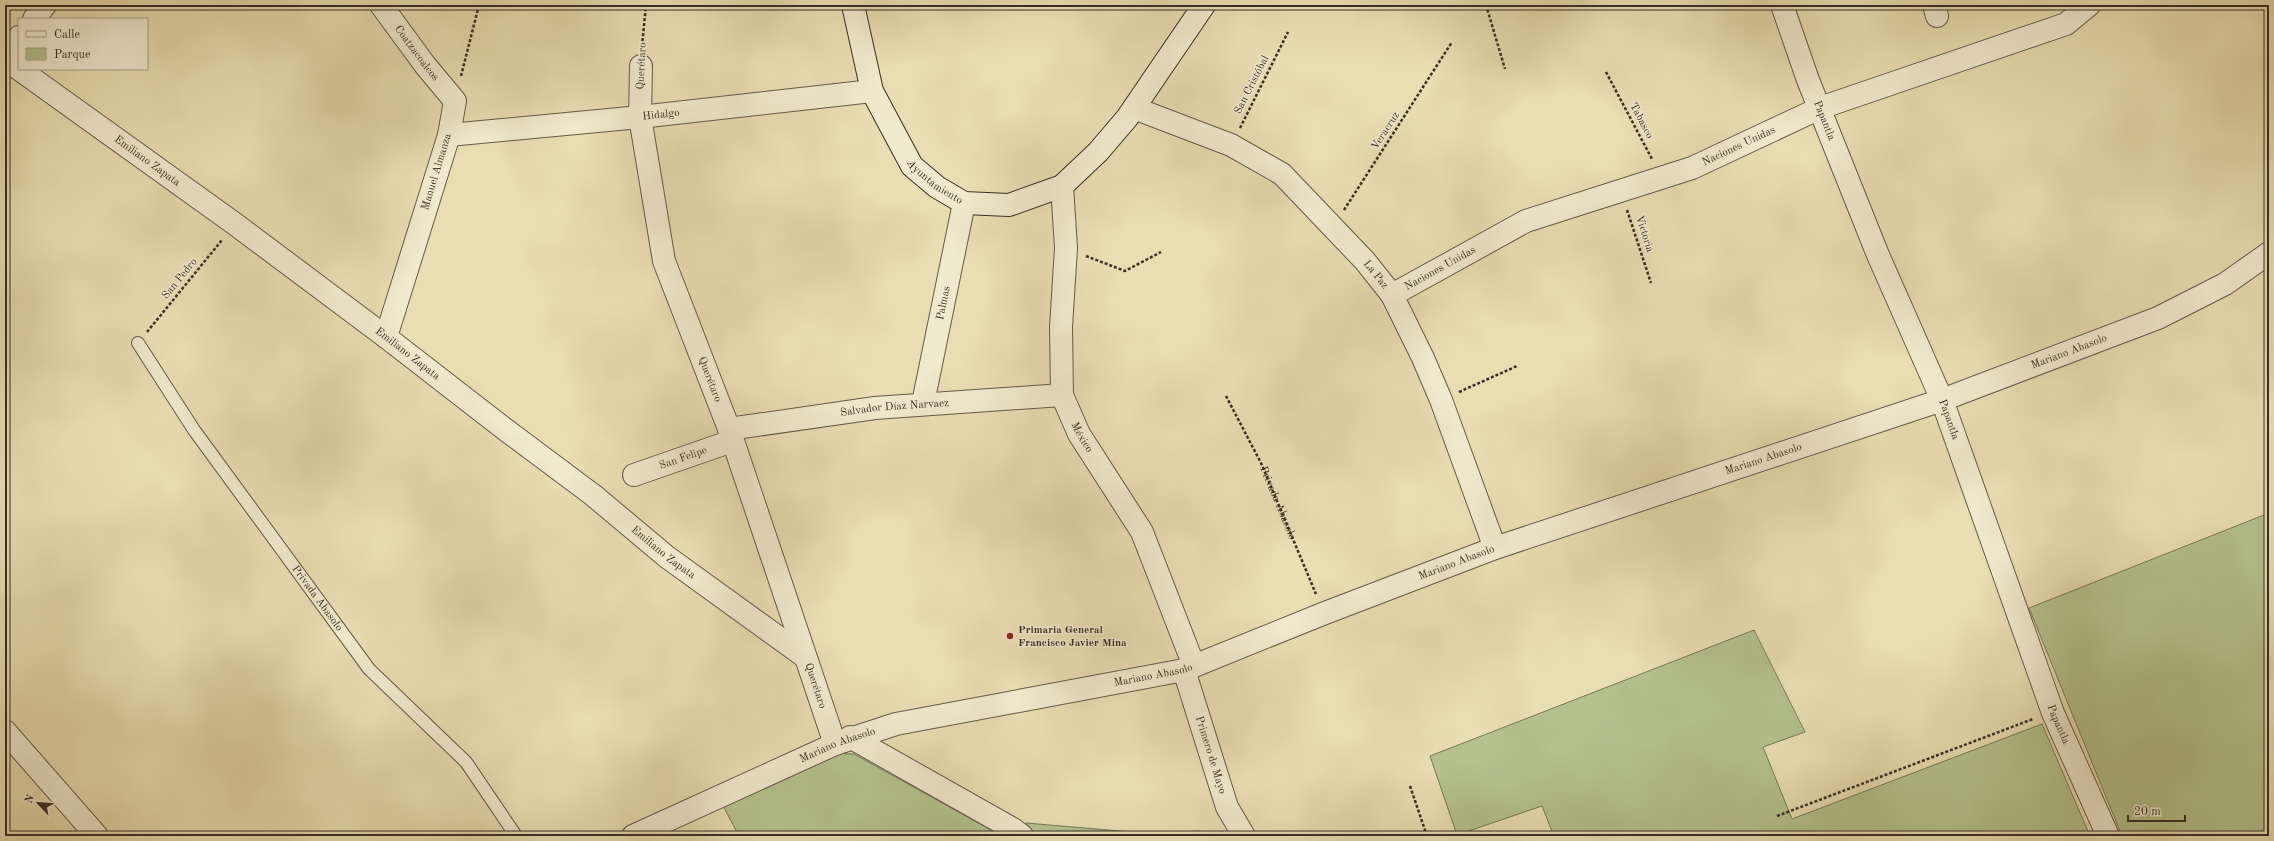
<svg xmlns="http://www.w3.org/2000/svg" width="2274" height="841" font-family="'Old Standard TT',serif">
	<rect width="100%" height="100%" fill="#e9ddb2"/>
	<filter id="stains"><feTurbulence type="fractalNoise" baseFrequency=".005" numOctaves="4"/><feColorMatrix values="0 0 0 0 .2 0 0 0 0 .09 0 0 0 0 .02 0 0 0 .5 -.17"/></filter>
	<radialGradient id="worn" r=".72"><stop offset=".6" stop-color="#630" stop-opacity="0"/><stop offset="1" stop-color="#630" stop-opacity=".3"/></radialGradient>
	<g fill="#b4c28e" stroke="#767859">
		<polygon points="2269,513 2269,836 2122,836 2029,608"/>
		<polygon points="1754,630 1805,732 1763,747 1792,819 2042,724 2090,836 1554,836 1542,806 1457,835 1430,756"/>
		<polygon points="829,753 854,754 1002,836 739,836 721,802"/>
		<polygon points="1026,823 1155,834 1198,831 1220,836 1037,836"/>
	</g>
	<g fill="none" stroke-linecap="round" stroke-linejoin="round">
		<g stroke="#645a48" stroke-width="14">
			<g id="lane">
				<path id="s2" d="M 138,343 L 194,430 L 369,669 L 466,762 L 516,836"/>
			</g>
		</g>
		<g stroke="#645a48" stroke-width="24">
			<g id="street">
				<path id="s3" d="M 381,5 L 425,65 L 455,101 L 449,135 L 386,337"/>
				<path id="s4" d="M 1782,5 L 1808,80 L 1878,255 L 1942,400 L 2053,713 L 2108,836"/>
				<polyline points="1934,5 1937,16"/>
				<polyline points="34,19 45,5"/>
				<polyline points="5,55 19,37"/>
				<path id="s5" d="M 5,59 L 235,224 L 386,337 L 506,430 L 593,495 L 667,557 L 804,656"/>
				<path id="s6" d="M 641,66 L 640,117 L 664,261 L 729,429 L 835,744"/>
				<path id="s7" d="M 1134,108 L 1231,145 L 1282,174 L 1365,261 L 1392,295 L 1423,358 L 1441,400 L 1495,548"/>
				<path id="s8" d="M 449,135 L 640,117 L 872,91"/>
				<path id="s9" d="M 1062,186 L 1066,248 L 1061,327 L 1062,395 L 1079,434 L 1142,532 L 1194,666"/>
				<path id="s10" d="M 1392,295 L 1526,221 L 1692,168 L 1820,108 L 2066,24 L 2089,5"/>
				<path id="s11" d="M 923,403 L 964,203"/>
				<path id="s12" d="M 729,429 L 875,408 L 1062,395"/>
				<path id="s13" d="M 634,475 L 732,441"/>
				<path id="s14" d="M 1184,670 L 1227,807 L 1244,836"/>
				<polyline points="5,731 97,836"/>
				<polyline points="850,737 1013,829 1022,836"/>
				<path id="s15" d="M 633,836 L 835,744 L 896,724 L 1184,670 L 1325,613 L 1495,548 L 1942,400 L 2158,318 L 2225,284 L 2269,253"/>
			</g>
		</g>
		<g stroke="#372e24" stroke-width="24">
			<g id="secondary">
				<path id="s16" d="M 853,5 L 872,91 L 912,166 L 937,187 L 964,203 L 1009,205 L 1062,186 L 1098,152 L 1127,118 L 1204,5"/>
			</g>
		</g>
		<g stroke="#372e24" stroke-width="2.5" stroke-dasharray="3 2" stroke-linecap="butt">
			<polyline points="1486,5 1505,69"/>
			<polyline points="642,46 646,5"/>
			<polyline points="1606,72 1652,159"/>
			<polyline points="461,76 479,5"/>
			<polyline points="1240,128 1288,32"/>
			<polyline points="1344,210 1452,42"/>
			<polyline points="1627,210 1651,283"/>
			<polyline points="1086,256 1125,271 1161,252"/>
			<polyline points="147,332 222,240"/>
			<polyline points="1459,392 1517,366"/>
			<path id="s1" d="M 1226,396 L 1261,463 L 1316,594"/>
			<polyline points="1410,786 1427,836"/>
			<polyline points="1777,816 2033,719"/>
		</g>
		<use href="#lane" stroke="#f1e9cd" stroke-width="12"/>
		<use href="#street" stroke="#f1e9cd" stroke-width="22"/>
		<use href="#secondary" stroke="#f1e9cd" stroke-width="22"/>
	</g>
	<circle fill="#8f2418" stroke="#f1e9cd" stroke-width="1.5" cx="1010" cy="636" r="4"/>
	<g text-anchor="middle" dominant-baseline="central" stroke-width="3" stroke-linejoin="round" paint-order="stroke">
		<g font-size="11" fill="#372e24" stroke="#f1e9cd">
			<text stroke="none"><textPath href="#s3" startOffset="60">Coatzacoalcos</textPath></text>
			<text transform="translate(642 66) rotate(-87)">Querétaro</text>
			<text transform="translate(1252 85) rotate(-63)">San Cristóbal</text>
			<text stroke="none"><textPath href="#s8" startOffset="213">Hidalgo</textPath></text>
			<text stroke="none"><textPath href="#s4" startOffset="123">Papantla</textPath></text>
			<text transform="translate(1641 121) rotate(62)">Tabasco</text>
			<text transform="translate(1386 131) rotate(-57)">Veracruz</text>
			<text stroke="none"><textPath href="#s10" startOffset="379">Naciones Unidas</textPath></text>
			<text stroke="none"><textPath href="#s5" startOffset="175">Emiliano Zapata</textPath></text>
			<text transform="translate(437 172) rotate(-73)">Manuel Almanza</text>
			<text stroke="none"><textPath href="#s16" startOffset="201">Ayuntamiento</textPath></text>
			<text transform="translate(1644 234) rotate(72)">Victoria</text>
			<text stroke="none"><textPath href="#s10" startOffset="55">Naciones Unidas</textPath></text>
			<text stroke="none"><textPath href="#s7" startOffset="300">La Paz</textPath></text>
			<text transform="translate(180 279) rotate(-51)">San Pedro</text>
			<text stroke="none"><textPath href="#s11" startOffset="102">Palmas</textPath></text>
			<text stroke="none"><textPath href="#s15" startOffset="1520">Mariano Abasolo</textPath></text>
			<text stroke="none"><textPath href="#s5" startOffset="499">Emiliano Zapata</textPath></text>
			<text stroke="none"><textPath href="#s6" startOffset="324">Querétaro</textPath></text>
			<text stroke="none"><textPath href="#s12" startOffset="167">Salvador Díaz Narvaez</textPath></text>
			<text stroke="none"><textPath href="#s4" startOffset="447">Papantla</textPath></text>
			<text stroke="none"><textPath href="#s9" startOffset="256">México</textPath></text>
			<text stroke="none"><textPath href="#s13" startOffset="52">San Felipe</textPath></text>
			<text stroke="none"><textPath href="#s15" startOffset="1196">Mariano Abasolo</textPath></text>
			<text stroke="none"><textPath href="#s1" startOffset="119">Privada Abasolo</textPath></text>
			<text stroke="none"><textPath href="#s5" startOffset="823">Emiliano Zapata</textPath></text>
			<text stroke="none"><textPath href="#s15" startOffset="872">Mariano Abasolo</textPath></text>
			<text stroke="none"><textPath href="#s2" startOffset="312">Privada Abasolo</textPath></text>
			<text stroke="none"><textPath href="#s15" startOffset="548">Mariano Abasolo</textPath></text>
			<text stroke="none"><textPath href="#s6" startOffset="648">Querétaro</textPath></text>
			<text stroke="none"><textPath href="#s4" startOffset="771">Papantla</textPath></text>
			<text stroke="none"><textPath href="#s15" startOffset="224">Mariano Abasolo</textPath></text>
			<text stroke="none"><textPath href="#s14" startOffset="89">Primero de Mayo</textPath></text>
		</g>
		<g font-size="11" font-weight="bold" fill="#372e24" stroke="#f1e9cd" text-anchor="start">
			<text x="1018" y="630">Primaria General<tspan x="1018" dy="13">Francisco Javier Mina</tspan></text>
		</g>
	</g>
	<rect width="2274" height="841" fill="none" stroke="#e9ddb2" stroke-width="20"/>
	<rect x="6" y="6" width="2262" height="829" fill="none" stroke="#372e24" stroke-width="2"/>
	<rect x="10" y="10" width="2254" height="821" fill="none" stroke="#372e24"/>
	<rect x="18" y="18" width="130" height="52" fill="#f1e9cd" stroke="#a79e89"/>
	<rect x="26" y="31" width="20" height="6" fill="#f1e9cd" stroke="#a79e89"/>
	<text x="54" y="38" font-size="12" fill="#372e24">Calle</text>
	<rect x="26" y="48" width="20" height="12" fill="#b4c28e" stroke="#a79e89"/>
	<text x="54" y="58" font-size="12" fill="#372e24">Parque</text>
	<g transform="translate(38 803) rotate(296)" stroke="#f1e9cd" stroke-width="3" paint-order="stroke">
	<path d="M0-3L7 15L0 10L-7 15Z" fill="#372e24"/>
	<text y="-6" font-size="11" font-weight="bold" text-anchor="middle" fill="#372e24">N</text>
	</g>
	<path d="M2128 815v6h57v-6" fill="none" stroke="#372e24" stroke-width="2"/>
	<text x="2134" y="815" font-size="12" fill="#372e24" stroke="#f1e9cd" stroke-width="3" paint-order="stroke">20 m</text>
	<rect width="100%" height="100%" filter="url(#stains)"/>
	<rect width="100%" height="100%" fill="url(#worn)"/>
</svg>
